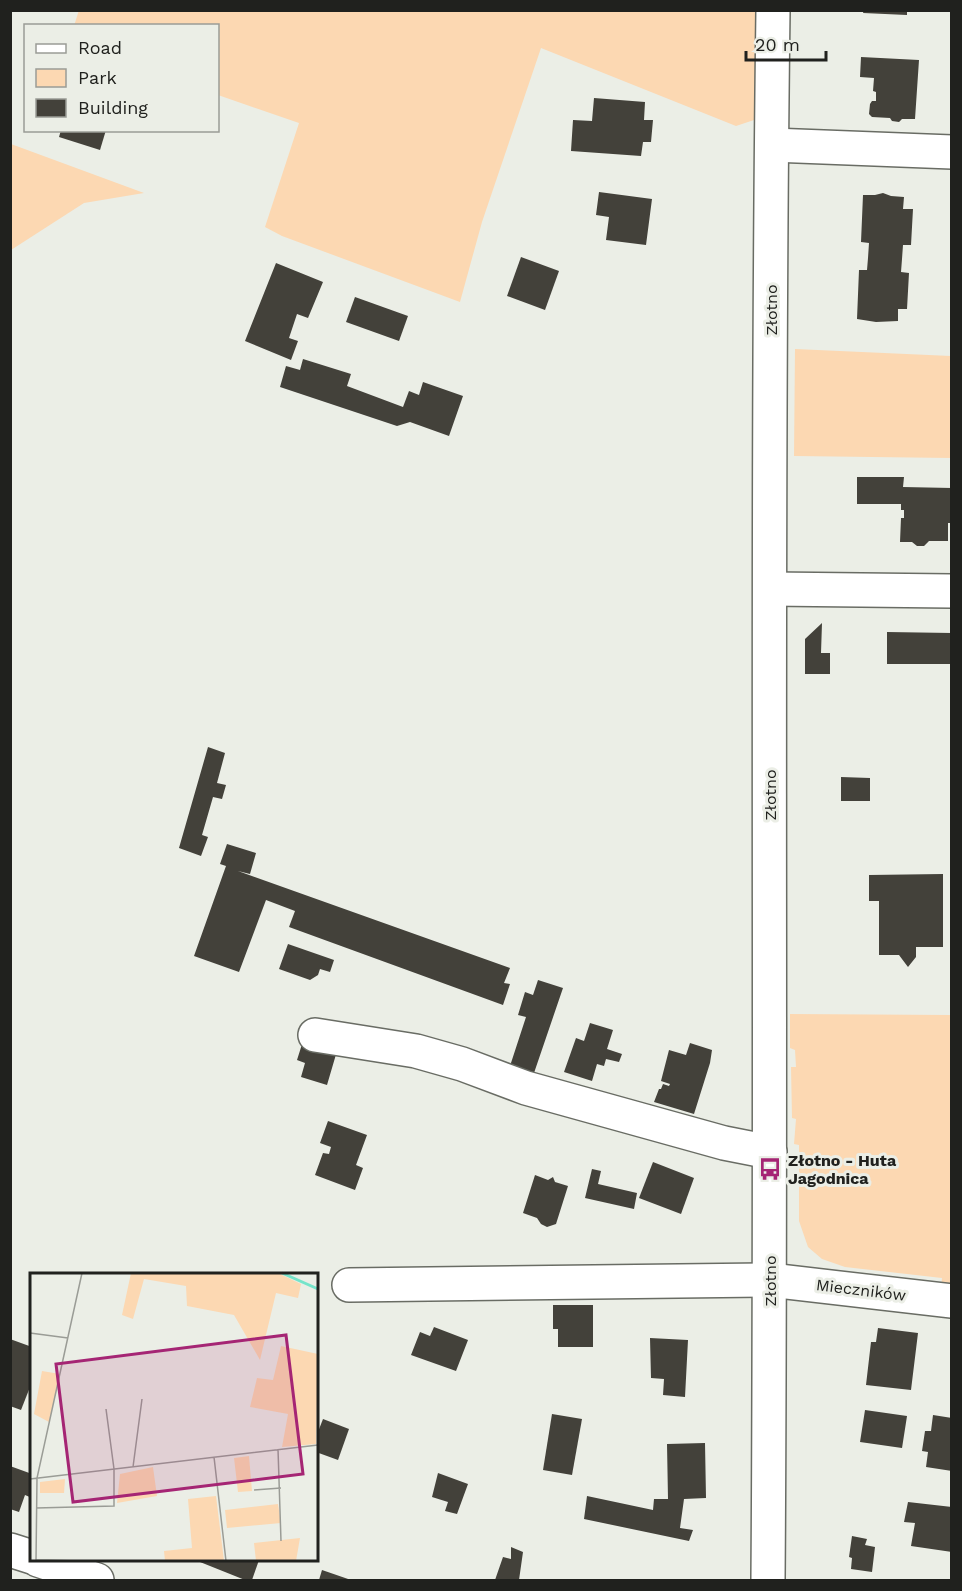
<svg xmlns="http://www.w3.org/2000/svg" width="962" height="1591" font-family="'Work Sans',sans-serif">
	<rect width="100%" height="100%" fill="#ebeee6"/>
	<g fill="#fcd8b2">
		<polygon points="79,10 762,11 760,118 736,126 541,48 482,222 460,302 282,236 265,227 299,123 218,95 218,26 74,26"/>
		<polygon points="11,144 144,193 84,203 11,250"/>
		<polygon points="795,349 951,356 951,458 794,456"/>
		<polygon points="790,1014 951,1015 951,1289 941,1288 942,1278 845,1267 822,1259 808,1247 799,1221 799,1145 794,1144 796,1119 792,1118 791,1067 796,1067 795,1050 790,1048"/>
	</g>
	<g fill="#43413a">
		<polygon points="864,10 907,10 907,15 863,13"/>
		<polygon points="861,57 919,60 915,119 902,119 899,122 892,121 890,118 872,117 869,114 870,104 872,101 876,101 876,92 873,91 874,78 860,77"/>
		<polygon points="594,98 645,102 644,120 653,120 651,142 643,142 641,156 571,151 573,120 592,121"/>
		<polygon points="61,130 106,130 100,150 59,137"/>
		<polygon points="599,192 652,199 646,245 606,240 609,217 596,215"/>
		<polygon points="883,193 891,196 904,197 903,209 913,209 911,245 903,245 902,259 901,272 909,273 907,309 898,309 898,321 876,322 857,319 859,270 867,270 868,258 869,243 861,242 863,195 875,195"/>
		<polygon points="521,257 559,271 545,310 507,296"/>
		<polygon points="276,263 323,282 308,318 297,314 289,338 298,341 291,360 245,341"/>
		<polygon points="355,297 408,316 399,341 346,322"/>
		<polygon points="303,359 351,374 347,386 403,407 409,391 419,395 423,382 463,396 449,436 410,422 397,426 280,387 286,366 300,370"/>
		<polygon points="857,477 904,477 903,487 952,488 952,523 948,523 948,541 929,541 924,546 917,546 912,542 900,542 901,518 904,518 904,510 901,510 901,504 857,504"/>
		<polygon points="822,623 821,653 830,653 830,674 805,674 805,639"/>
		<polygon points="887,632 952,633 952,664 887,664"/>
		<polygon points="208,747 225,753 217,783 226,785 222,799 213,797 202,835 208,837 201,856 179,848"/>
		<polygon points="841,777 870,778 870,801 841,801"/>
		<polygon points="227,844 256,853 250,874 238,871 510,968 504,983 510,984 503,1005 289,927 295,911 266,900 239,972 194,956 226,866 220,864"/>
		<polygon points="943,874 943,947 916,947 916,957 908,967 899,955 879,955 879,901 869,901 869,875"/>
		<polygon points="288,944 334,960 330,972 320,969 318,975 310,980 279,969"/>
		<polygon points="538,980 563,988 534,1073 510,1066 526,1017 518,1015 525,992 533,995"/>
		<polygon points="590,1023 613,1030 607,1049 622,1054 619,1062 606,1059 604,1066 597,1064 592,1081 564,1072 576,1038 584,1041"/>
		<polygon points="303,1041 337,1051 327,1085 301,1077 305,1063 297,1060"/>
		<polygon points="690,1043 712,1050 710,1063 694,1114 654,1102 659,1089 661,1089 663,1084 669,1086 670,1084 661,1081 669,1050 686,1055"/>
		<polygon points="328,1121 367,1135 356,1165 363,1168 355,1190 315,1175 323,1153 329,1154 331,1147 320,1143"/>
		<polygon points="653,1162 694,1178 681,1214 639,1198"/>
		<polygon points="592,1169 601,1171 598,1184 637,1193 634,1209 585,1198"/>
		<polygon points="535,1175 548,1180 553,1177 555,1182 568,1186 556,1224 547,1227 541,1224 537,1218 523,1213"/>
		<polygon points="553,1305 593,1305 593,1347 558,1347 558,1329 553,1329"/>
		<polygon points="434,1327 468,1340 456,1371 411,1355 420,1332 430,1336"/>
		<polygon points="878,1328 918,1333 911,1390 866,1385 871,1342 876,1342"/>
		<polygon points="650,1338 688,1340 685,1397 663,1395 664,1379 651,1378"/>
		<polygon points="10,1339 32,1347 32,1382 21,1410 10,1406"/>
		<polygon points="865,1410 907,1416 902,1448 860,1442"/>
		<polygon points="552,1414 582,1419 572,1475 543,1470"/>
		<polygon points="933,1415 952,1418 952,1471 926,1467 928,1452 922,1451 925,1431 931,1431"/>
		<polygon points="323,1419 349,1429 338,1460 316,1452 316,1437"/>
		<polygon points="705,1443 706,1498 684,1499 680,1528 693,1530 689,1541 584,1519 587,1496 653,1510 654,1499 668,1499 667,1444"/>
		<polygon points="10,1466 32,1474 32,1498 25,1495 19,1512 10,1509"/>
		<polygon points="438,1473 468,1484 457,1514 445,1511 448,1502 432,1497"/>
		<polygon points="908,1502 952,1507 952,1552 911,1546 915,1523 904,1522"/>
		<polygon points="852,1536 867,1539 865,1545 875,1547 872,1572 851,1569 852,1558 849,1557"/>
		<polygon points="511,1547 523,1552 519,1580 495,1580 503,1557 511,1559"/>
		<polygon points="195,1560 259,1560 252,1580 245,1580"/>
		<polygon points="322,1570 351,1580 319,1580"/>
	</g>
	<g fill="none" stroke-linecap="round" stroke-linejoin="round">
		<g stroke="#696c64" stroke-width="36">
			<g id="minor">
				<polyline points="772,145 952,152"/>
				<polyline points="770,589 952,591"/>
				<polyline points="315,1035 416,1051 462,1064 526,1088 724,1143 770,1152"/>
				<polyline points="349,1285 770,1280 952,1301"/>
				<polyline points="10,1550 32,1557"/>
				<polyline points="38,1560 97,1580"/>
				<path d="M 768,1580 C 772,1057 766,534 773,10"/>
			</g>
		</g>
		<use href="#minor" stroke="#fff" stroke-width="33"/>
	</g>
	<defs>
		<g id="bus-bare" transform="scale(1.8)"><path d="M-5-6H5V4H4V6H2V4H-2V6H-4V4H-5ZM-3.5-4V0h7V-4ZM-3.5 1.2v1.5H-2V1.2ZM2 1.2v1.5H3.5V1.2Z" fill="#a52574" stroke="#ebeee6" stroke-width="2.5" paint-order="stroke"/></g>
	</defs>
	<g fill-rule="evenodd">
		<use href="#bus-bare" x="770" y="1169"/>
	</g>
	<g text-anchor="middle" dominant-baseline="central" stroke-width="6" stroke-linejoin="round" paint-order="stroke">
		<g font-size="16" fill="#20211e" stroke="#ebeee6">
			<text transform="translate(771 310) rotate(-90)">Złotno</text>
			<text transform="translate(770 795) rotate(-90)">Złotno</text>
			<text transform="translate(770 1281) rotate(-90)">Złotno</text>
			<text transform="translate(861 1290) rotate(7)">Mieczników</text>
		</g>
		<g font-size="16" font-weight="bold" fill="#20211e" stroke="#ebeee6" text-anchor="start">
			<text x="788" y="1160">Złotno - Huta<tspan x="788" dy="18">Jagodnica</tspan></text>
		</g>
	</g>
	<g transform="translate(30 1273)">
		<rect width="288" height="288" fill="#ebeee6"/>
		<path d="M 101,0 L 248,0 L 271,11 L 268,25 L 246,20 L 230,87 L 204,42 L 157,33 L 156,13 L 114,6 L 103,46 L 92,42 ZM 251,73 L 288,81 L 286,171 L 252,174 L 258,141 L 220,134 L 227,105 L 243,107 ZM 12,98 L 30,101 L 19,149 L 4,141 ZM 219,183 L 222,218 L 208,219 L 204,185 ZM 123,194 L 127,223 L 87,230 L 90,201 ZM 35,206 L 34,220 L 10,220 L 10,209 ZM 186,223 L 194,288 L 135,288 L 134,278 L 162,275 L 158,226 ZM 248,231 L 251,250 L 197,255 L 195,237 ZM 270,265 L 266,288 L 226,288 L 224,270 Z" fill="#fcd8b2"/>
		<path fill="none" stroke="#75e4ca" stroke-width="3" d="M 252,0 L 288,16"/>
		<path fill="none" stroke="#9a9c96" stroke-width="1.5" d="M 0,60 L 38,65M 248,176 L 251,268M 184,184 L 196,288M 103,194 L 112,126M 0,206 L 288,172M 224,217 L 251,215M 6,235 L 84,233 L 84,196 L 76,136M 6,287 L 53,288M 6,288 L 7,205 L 52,0"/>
		<path fill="#a52574" fill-opacity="0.15" stroke="#a52574" stroke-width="3" d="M 256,62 L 273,201 L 43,229 L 26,91 Z"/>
		<rect width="288" height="288" fill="none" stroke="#20211e" stroke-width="3"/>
	</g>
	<rect width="962" height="1591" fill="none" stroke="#20211e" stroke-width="24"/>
	<rect x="24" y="24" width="195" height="108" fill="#ebeee6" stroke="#9a9c96" stroke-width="1.5"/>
	<rect x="36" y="44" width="30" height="9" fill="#ffffff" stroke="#9a9c96" stroke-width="1.5"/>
	<text x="78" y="54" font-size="18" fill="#20211e">Road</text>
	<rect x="36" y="69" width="30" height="18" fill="#fcd8b2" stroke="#9a9c96" stroke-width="1.5"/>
	<text x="78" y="84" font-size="18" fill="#20211e">Park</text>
	<rect x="36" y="99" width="30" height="18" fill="#43413a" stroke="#9a9c96" stroke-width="1.5"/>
	<text x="78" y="114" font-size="18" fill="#20211e">Building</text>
	<path d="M746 51v9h80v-9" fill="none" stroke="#20211e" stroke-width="3"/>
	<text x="755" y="51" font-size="18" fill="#20211e" stroke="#ebeee6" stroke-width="4.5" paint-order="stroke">20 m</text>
</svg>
